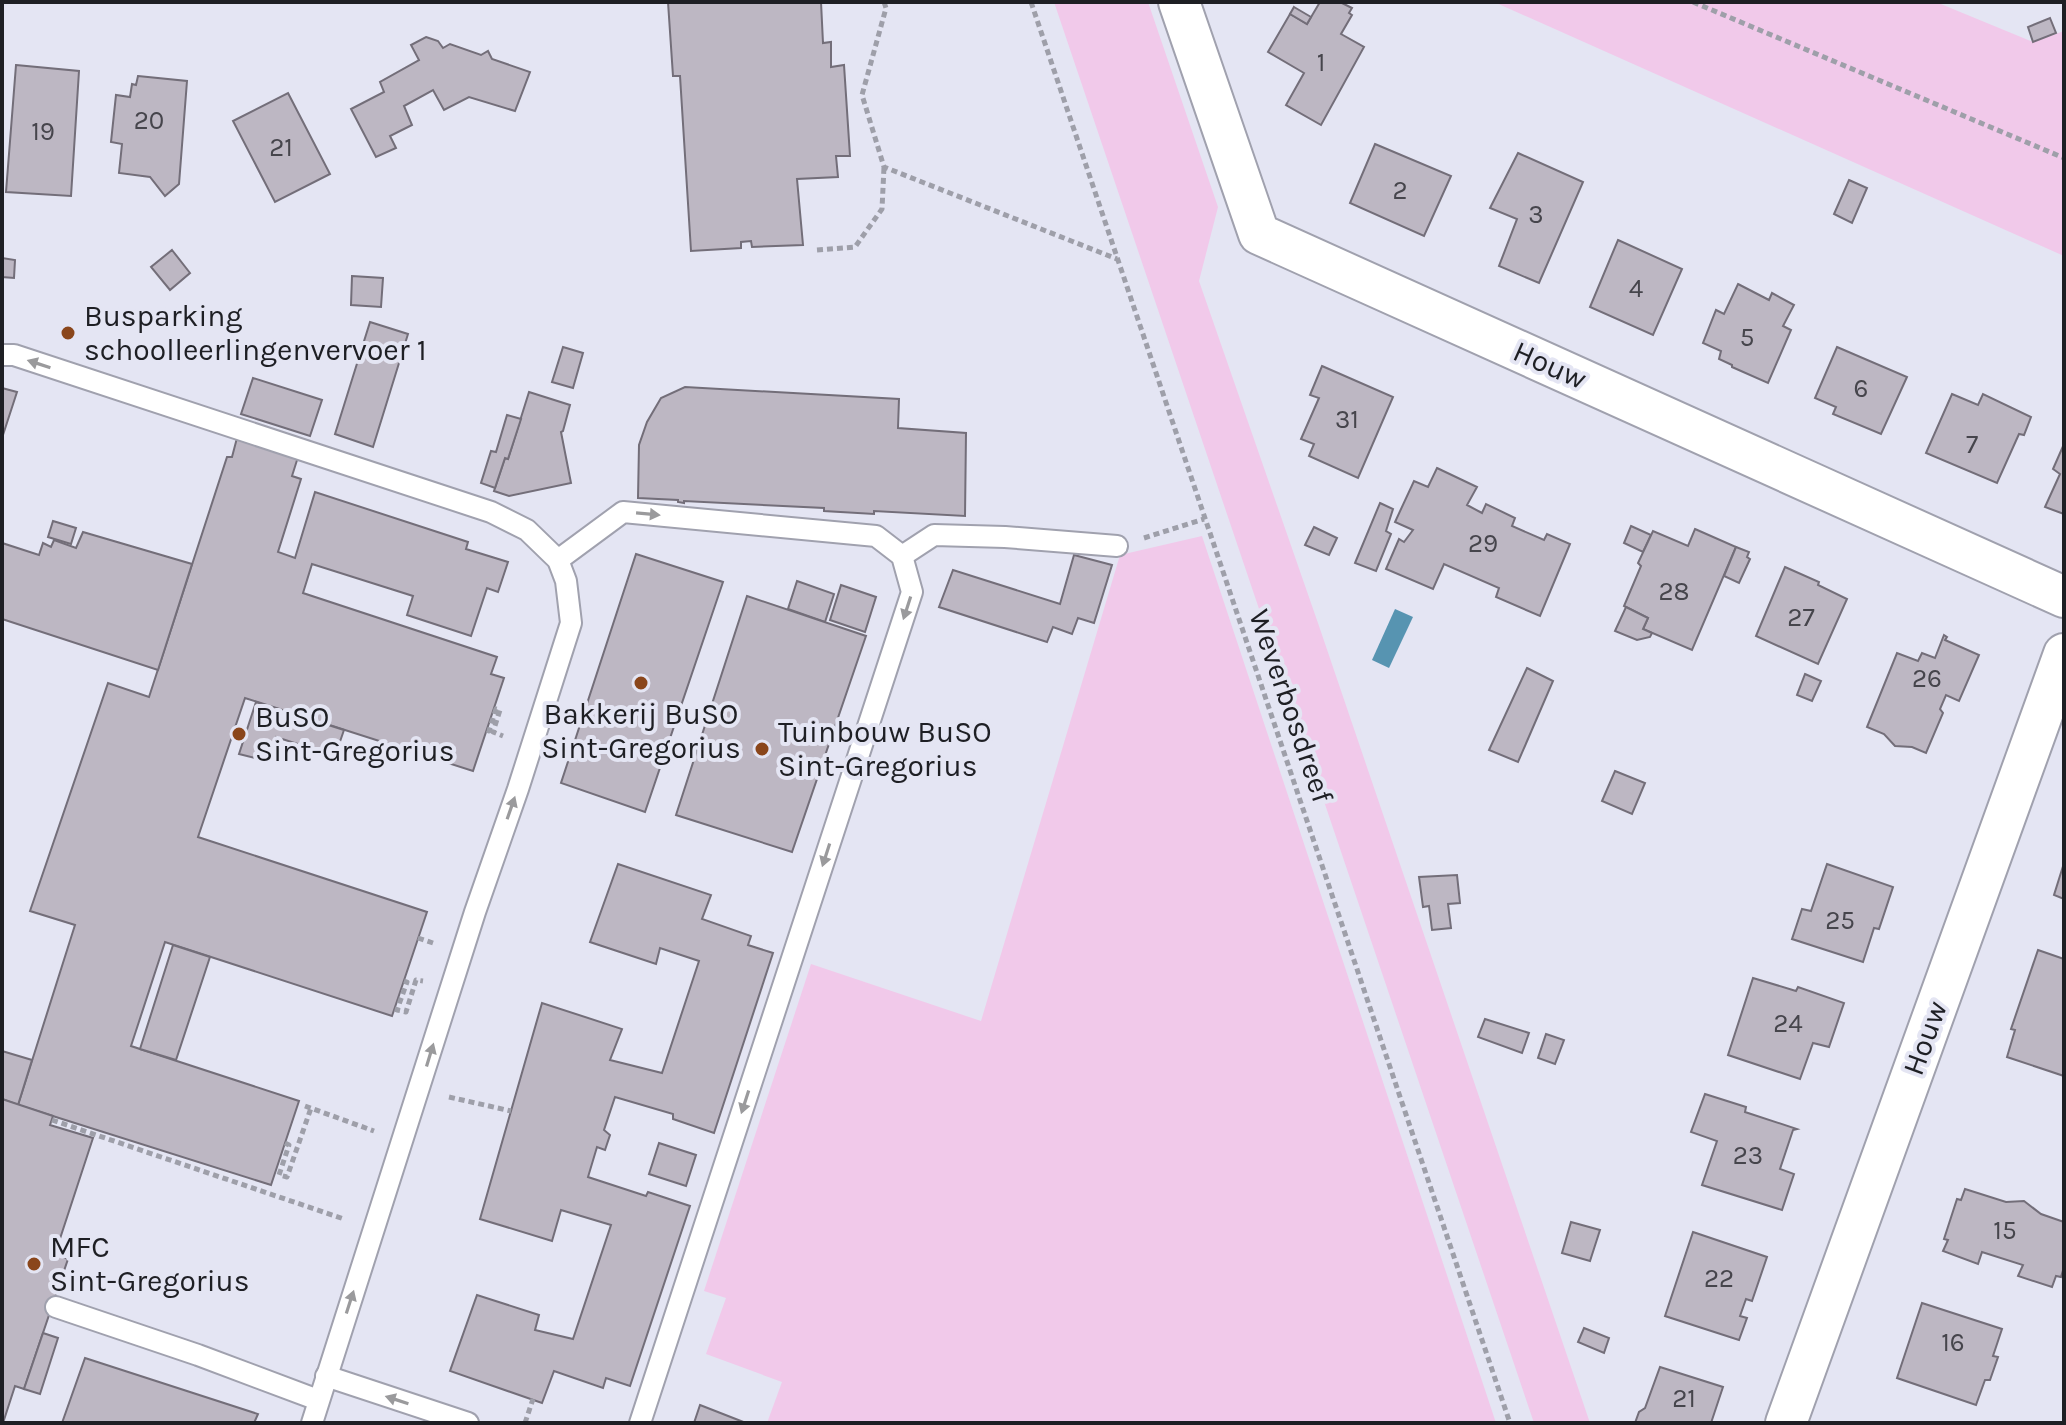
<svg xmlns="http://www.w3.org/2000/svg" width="2066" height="1425" font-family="Karla,sans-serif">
	<rect width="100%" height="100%" fill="#e4e5f3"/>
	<g fill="#f1c9ea">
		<polygon points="1054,2 1148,2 1218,207 1199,281 1319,626 1590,1423 1534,1423"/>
		<polygon points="1494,2 1936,2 2033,42 2064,31 2064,256"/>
		<polygon points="1202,536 1496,1423 767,1423 782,1382 706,1354 726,1298 704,1291 811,964 981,1021 1120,555"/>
	</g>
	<polygon fill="#5794b1" points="1395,609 1413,617 1389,668 1372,660"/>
	<g fill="#bdb7c3" stroke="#736e79" stroke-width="2">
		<polygon points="668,2 821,2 823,43 831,42 831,67 844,65 850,156 836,156 838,177 797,179 803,245 752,247 751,241 741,242 741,248 691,251 680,76 673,76"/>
		<polygon points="1320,2 1340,2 1352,8 1349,13 1352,15 1341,34 1364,47 1321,125 1286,105 1304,73 1268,52 1290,14 1307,24"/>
		<polygon points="1294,7 1311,17 1307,24 1290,14"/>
		<polygon points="2050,18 2056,33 2033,42 2028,27"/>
		<polygon points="426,37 438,41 443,48 450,44 481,55 488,51 492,59 530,72 515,111 469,97 444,110 433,90 404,106 412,125 390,136 396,148 376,157 351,109 384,92 380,82 419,60 411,45"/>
		<polygon points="16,65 79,71 71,196 6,192"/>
		<polygon points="138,76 187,81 179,184 165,196 150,177 119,173 122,144 111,142 116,95 130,97 132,84 136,85"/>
		<polygon points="288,93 330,174 275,202 233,121"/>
		<polygon points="1375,144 1451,176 1424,236 1350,203"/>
		<polygon points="1518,153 1583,182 1539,283 1499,266 1517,219 1490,208"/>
		<polygon points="1849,180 1867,188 1852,223 1834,214"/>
		<polygon points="1618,240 1682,269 1653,335 1590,307"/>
		<polygon points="172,250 190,273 170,290 151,267"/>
		<polygon points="2,258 15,260 14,278 2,277"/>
		<polygon points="352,276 383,278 381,307 351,305"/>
		<polygon points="1738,284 1769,300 1772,293 1794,305 1783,326 1791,330 1768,383 1732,367 1732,365 1719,359 1721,351 1703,343 1716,310 1724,314"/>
		<polygon points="370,322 408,334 373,447 335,434"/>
		<polygon points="563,347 583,353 573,388 552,382"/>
		<polygon points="1837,347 1907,377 1881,434 1833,414 1836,407 1815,398"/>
		<polygon points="1322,366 1393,397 1358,478 1309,456 1314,444 1301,439 1319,398 1310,395"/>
		<polygon points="253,378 322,400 310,436 241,414"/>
		<polygon points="685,387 899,399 898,428 966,433 965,516 874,511 874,514 824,511 824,508 684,501 684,503 678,502 678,500 638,498 639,445 647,422 661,398"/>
		<polygon points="2,388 17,392 2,438"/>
		<polygon points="529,392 570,405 563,431 561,432 571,483 509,496 494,491 505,458 508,459"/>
		<polygon points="1952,394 1978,405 1983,394 2031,417 2024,435 2019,434 1997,483 1926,453"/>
		<polygon points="507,415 521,419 508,459 505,458 495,488 481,483 491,451 496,452"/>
		<polygon points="237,438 298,457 292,476 301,479 278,552 295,558 315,492 468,542 466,549 508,562 498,592 487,588 471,636 407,615 413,596 312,564 303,593 497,657 491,674 504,678 473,771 245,698 198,837 427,912 392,1016 165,942 131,1046 299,1101 271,1185 18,1105 75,925 30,911 108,683 149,697 227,457 232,457"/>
		<polygon points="2064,444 2064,514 2045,507 2060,474 2053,469"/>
		<polygon points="1437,468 1477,487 1467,505 1482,513 1486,504 1515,518 1512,526 1544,540 1547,534 1570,544 1540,616 1496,597 1499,588 1444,564 1433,589 1386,569 1399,539 1404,542 1413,530 1395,522 1414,481 1428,487"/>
		<polygon points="1380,503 1393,509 1386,531 1391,534 1376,571 1355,563"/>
		<polygon points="53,521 76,528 71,544 48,537"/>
		<polygon points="1631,526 1651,535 1643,552 1624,543"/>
		<polygon points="1314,527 1337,538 1329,555 1305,545"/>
		<polygon points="1695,529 1736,547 1692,650 1643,629 1648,618 1624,606 1641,566 1638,563 1653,531 1688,546"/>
		<polygon points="83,532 192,564 158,670 2,619 2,543 39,555 43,543 51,547 54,540 76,548"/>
		<polygon points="1736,547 1749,552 1747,557 1750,559 1739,583 1724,576"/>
		<polygon points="636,554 723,582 645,812 561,783"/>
		<polygon points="1074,555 1112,565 1094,623 1078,618 1072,634 1053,627 1047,642 939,607 953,570 1060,604"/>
		<polygon points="1785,567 1819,582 1818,585 1847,599 1818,664 1756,636"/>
		<polygon points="797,581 834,594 825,622 788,609"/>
		<polygon points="841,585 876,597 865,632 830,620"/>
		<polygon points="747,596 866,636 792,852 676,815"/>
		<polygon points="1626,607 1648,618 1643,629 1652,633 1650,637 1637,640 1615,631"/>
		<polygon points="1944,635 1947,637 1945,640 1979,655 1959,701 1946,695 1940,709 1943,713 1926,753 1912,747 1895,746 1884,734 1867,727 1897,653 1918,661 1922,653 1935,658"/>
		<polygon points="1527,668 1553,681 1518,762 1489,750"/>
		<polygon points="1805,674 1821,681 1812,701 1797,695"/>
		<polygon points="256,702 344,730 335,756 276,737 267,761 239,754"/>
		<polygon points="1615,771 1645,783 1632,814 1602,801"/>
		<polygon points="2064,863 2064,899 2054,895"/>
		<polygon points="618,864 711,895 702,919 751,936 748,945 773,953 714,1133 673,1119 673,1114 615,1097 604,1130 610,1135 605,1150 597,1147 588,1177 646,1196 648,1192 690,1206 630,1386 606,1378 603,1388 554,1371 542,1403 450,1371 477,1295 539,1315 535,1330 573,1339 611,1225 561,1210 552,1241 480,1219 542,1003 622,1029 610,1060 662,1073 699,961 660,948 656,964 590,942"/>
		<polygon points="1827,864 1893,887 1879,929 1874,928 1863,962 1792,939 1802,909 1811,911"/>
		<polygon points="1457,875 1460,903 1448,904 1451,928 1432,930 1429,906 1423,907 1419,877"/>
		<polygon points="173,945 210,957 176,1060 140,1049"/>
		<polygon points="2038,950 2064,959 2064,1076 2007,1057 2015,1030 2011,1029"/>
		<polygon points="1753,978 1796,991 1798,987 1844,1003 1829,1047 1813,1043 1800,1079 1728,1055"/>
		<polygon points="1485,1019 1529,1033 1522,1053 1478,1037"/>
		<polygon points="1546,1034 1564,1040 1555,1064 1538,1058"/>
		<polygon points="2,1051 32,1060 18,1105 2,1099"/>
		<polygon points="1705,1094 1746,1107 1745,1112 1797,1129 1793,1130 1780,1169 1794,1174 1782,1210 1702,1185 1717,1141 1691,1132"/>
		<polygon points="2,1099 53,1116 50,1125 93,1138 55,1254 68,1259 24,1389 15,1386 3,1423"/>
		<polygon points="659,1143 696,1155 686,1186 649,1174"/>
		<polygon points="1965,1189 2006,1202 2024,1201 2041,1214 2064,1222 2064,1267 2061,1277 2056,1276 2052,1287 2018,1276 2023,1265 1982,1252 1978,1264 1943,1251 1948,1240 1944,1239 1957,1199 1961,1200"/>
		<polygon points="1571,1222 1600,1230 1590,1261 1562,1253"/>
		<polygon points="1693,1232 1767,1257 1752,1301 1746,1299 1740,1316 1747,1318 1739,1340 1665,1316"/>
		<polygon points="1922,1303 2002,1329 1993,1356 1998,1357 1990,1380 1985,1380 1976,1405 1897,1378"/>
		<polygon points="1584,1328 1609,1338 1604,1353 1578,1342"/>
		<polygon points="43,1333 58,1338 40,1394 24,1389"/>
		<polygon points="85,1358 258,1414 254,1423 62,1423"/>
		<polygon points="1660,1367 1723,1387 1711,1423 1635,1423 1639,1412 1645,1408"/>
		<polygon points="700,1405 746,1423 694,1423"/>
	</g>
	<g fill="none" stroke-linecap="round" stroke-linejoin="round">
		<g stroke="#a0a1ae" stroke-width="24">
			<g id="service">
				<polyline points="2,355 14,355 491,512 527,530 558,560 566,581 571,623 518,789 475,912 312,1423"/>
				<polyline points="902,556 934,535 1005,537 1117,546"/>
				<polyline points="558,560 623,512 876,536 902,556 912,592 640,1423"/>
				<polyline points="56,1307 198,1355 318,1400"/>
				<polyline points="326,1376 468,1423"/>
			</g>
		</g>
		<g stroke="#a0a1ae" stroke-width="44">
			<g id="minor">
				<polyline points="1179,2 1259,234 2064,597"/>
				<polyline points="1786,1423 2064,654"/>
			</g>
		</g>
		<g stroke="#9e9fa9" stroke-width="5" stroke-dasharray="6 4" stroke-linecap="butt">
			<polyline points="884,2 886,8 862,95 884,167 1117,259"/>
			<polyline points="1031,2 1510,1423"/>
			<polyline points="1693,2 2064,158"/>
			<polyline points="817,250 855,247 882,209 884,167"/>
			<polyline points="1144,538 1204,519"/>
			<polyline points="487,730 489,731 496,709 500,710 493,732 503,736"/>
			<polyline points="232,736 244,740"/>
			<polyline points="418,938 433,943"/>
			<polyline points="404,981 407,982 397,1010 406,1012 416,980 423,981"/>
			<polyline points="449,1097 511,1111"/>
			<polyline points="305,1106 374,1131"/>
			<polyline points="52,1120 344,1219"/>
			<polyline points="285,1143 289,1145 279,1175 287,1177 311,1108"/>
			<polyline points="525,1423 533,1399"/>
		</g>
		<use href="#service" stroke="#fff" stroke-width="20"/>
		<use href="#minor" stroke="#fff" stroke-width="40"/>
	</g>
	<defs><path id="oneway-solid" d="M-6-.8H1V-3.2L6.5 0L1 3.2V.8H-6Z" transform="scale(2)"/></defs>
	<g fill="#9a9a9c">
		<use href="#oneway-solid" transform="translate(39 364) rotate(-162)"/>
		<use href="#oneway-solid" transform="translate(648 514) rotate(5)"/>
		<use href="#oneway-solid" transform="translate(907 608) rotate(108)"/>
		<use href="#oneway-solid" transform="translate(511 808) rotate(-71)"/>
		<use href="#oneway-solid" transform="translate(826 855) rotate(108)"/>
		<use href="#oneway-solid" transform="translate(430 1055) rotate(-73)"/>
		<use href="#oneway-solid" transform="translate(745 1102) rotate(108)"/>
		<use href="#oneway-solid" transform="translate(350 1302) rotate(-72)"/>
		<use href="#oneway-solid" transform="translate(397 1400) rotate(-162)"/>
	</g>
	<g fill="#8a461b" stroke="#e4e5f3" stroke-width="3">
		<circle cx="68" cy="333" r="8"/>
		<circle cx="641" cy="683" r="8"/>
		<circle cx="239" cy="734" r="8"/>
		<circle cx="762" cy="749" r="8"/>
		<circle cx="34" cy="1264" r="8"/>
	</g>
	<g text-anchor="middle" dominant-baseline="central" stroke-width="8" stroke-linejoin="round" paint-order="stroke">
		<g font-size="26" fill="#46454c">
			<text x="1321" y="62">1</text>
			<text x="149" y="120">20</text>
			<text x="43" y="131">19</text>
			<text x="281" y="147">21</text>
			<text x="1400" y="190">2</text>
			<text x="1536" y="214">3</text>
			<text x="1636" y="288">4</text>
			<text x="1747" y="337">5</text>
			<text x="1861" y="388">6</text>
			<text x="1347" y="419">31</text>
			<text x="1972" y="444">7</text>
			<text x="1483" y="543">29</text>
			<text x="1674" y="591">28</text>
			<text x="1801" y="617">27</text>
			<text x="1927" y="678">26</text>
			<text x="1840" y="920">25</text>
			<text x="1788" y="1023">24</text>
			<text x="1748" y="1155">23</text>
			<text x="2005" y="1230">15</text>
			<text x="1719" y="1278">22</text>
			<text x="1953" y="1342">16</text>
			<text x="1684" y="1398">21</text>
		</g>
		<g font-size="30" fill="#1e1f24" stroke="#e4e5f3" text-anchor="start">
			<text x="84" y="316">Busparking<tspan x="84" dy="34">schoolleerlingenvervoer 1</tspan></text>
			<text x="641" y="714" text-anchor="middle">Bakkerij BuSO<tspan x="641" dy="34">Sint-Gregorius</tspan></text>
			<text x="255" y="717">BuSO<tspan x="255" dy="34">Sint-Gregorius</tspan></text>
			<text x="778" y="732">Tuinbouw BuSO<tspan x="778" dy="34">Sint-Gregorius</tspan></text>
			<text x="50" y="1247">MFC<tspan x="50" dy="34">Sint-Gregorius</tspan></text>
		</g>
		<g font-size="30" fill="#1e1f24" stroke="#e4e5f3">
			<text transform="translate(1550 365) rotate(24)">Houw</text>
			<text transform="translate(1291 706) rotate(71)">Weverbosdreef</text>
			<text transform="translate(1925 1038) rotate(-70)">Houw</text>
		</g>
	</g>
	<rect width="2066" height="1425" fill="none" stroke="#1e1f24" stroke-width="8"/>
</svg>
